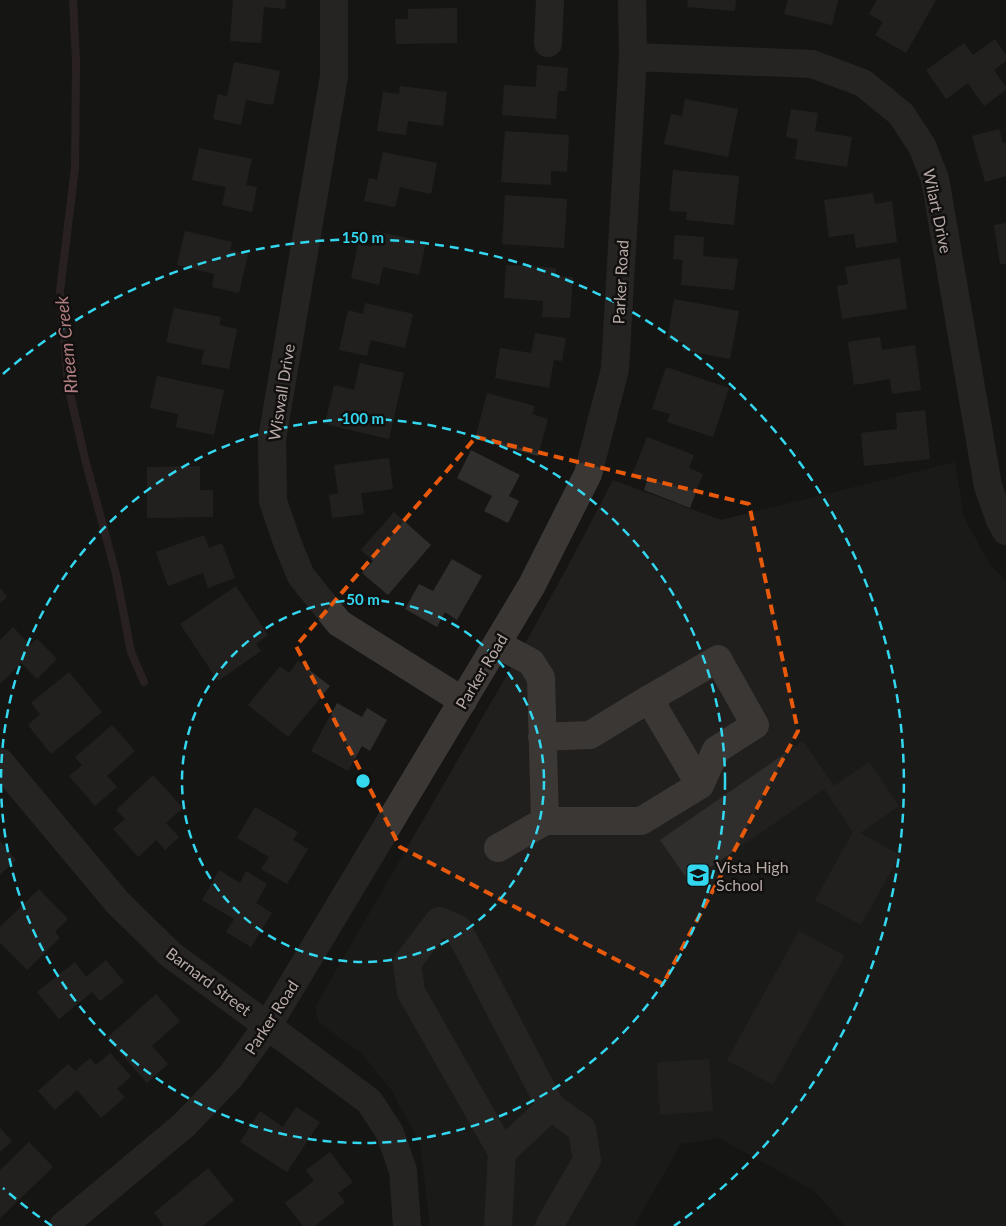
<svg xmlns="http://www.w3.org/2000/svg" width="1006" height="1226" font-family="Lato,sans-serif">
	<rect width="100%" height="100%" fill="#161514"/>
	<polygon fill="#201f1d" points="955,462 964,517 990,565 1006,580 1006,1226 846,1226 813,1190 719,1138 681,1144 634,1226 430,1226 420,1144 392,1091 361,1053 319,1023 315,1007 527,640 570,562 613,480 721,520"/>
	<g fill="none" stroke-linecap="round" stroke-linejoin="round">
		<polyline stroke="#413031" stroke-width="8" points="73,0 76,61 75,168 60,291 68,385 85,459 116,574 131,652 144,682"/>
	</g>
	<g fill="#302e2c">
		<polygon points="233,0 286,0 285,9 264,7 261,43 230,41"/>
		<polygon points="688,0 736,0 735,11 687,7"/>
		<polygon points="788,0 838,0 832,25 784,14"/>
		<polygon points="877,0 936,0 906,53 875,35 883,22 869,14"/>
		<polygon points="457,8 457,43 396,44 395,19 408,19 408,9"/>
		<polygon points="995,39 1006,55 1006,61 994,70 1006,87 1006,90 984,106 968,83 946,99 926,70 964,43 973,55"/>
		<polygon points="234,62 280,71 273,105 246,100 241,125 213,119 218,94 227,96"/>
		<polygon points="537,65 568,68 566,91 558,91 556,119 502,115 504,85 536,87"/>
		<polygon points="400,86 447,92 443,126 408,121 406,135 377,131 383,92 399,94"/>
		<polygon points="685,99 738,109 728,157 664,144 671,114 682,116"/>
		<polygon points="791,109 818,113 815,131 852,137 847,167 795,159 798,139 786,137"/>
		<polygon points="999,129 1003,143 1006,142 1006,176 985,182 972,136"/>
		<polygon points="505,131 569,135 567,172 551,171 551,185 501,182"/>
		<polygon points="199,148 252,159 246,185 257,187 252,212 222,205 226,187 192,180"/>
		<polygon points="383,152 437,163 431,194 400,187 395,207 364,201 369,178 377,180"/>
		<polygon points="673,170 739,176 734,225 686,220 687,212 669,211"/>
		<polygon points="873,193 875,204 892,201 897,242 856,248 854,234 829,237 824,200"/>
		<polygon points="505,195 567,199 564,248 502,244"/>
		<polygon points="1006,223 1006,264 1000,264 994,225"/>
		<polygon points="185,231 232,242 230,250 248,254 239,293 212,287 214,274 177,265"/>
		<polygon points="375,231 426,242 419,275 383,267 379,285 351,278 358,244 371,247"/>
		<polygon points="675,235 704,237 703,256 738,259 734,290 681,285 683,260 673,259"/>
		<polygon points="900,258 907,309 842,319 837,286 848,284 845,267"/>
		<polygon points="506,265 556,268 555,276 573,277 570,318 542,317 543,301 504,298"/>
		<polygon points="674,299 739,311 730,359 683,350 685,343 667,340"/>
		<polygon points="365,303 413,314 405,348 371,340 367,356 339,350 348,310 363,314"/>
		<polygon points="174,308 221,317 219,325 237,329 229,369 201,364 204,350 166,342"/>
		<polygon points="535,333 566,338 562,361 554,360 549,388 495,378 500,348 531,353"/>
		<polygon points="880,337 882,350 915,345 921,390 892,394 890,379 854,385 848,342"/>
		<polygon points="360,363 404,373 389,439 325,424 334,385 354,390"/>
		<polygon points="666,367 729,388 713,437 667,422 670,414 652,409"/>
		<polygon points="157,376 224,390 214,435 176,427 178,414 150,408"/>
		<polygon points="487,393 535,406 532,414 548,419 538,456 475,439"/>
		<polygon points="925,410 930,459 864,466 861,433 897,429 896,413"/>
		<polygon points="647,437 694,455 689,468 703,474 690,508 644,490 647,481 632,475"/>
		<polygon points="471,450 520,475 509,496 519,501 508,523 484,511 492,496 457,478"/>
		<polygon points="389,458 393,489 361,493 364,514 332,518 329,495 338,493 334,465"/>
		<polygon points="200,466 200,490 213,490 213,517 147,518 147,467"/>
		<polygon points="394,512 431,545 388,595 362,573 373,561 361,550"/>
		<polygon points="204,535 209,548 222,543 235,578 208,588 203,573 168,586 156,552"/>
		<polygon points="452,559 482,576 457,620 445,612 437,627 405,609 419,584 433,591"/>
		<polygon points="236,586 268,635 256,644 261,651 218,681 180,624"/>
		<polygon points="0,588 7,597 0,603"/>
		<polygon points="13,627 30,645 37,639 57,659 37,679 21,663 0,684 0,640"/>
		<polygon points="298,661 330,686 288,737 248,705 280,666 289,673"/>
		<polygon points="69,672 102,712 51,754 28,725 40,714 31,703"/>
		<polygon points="337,703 362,717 367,708 387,720 370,751 362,746 348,771 311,751"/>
		<polygon points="112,725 135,751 107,776 117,787 95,806 69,776 82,765 75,757"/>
		<polygon points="803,741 834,786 869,762 899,806 860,833 900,855 861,925 815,900 853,832 824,789 689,882 660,840"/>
		<polygon points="153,775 183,808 166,823 179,837 165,850 156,840 138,857 113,829 125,819 116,810"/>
		<polygon points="255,807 298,832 293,840 308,849 287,884 261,869 269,857 237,838"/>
		<polygon points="0,841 16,860 0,875"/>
		<polygon points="219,870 240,883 246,871 267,884 256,903 272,913 251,947 226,932 234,919 202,900"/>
		<polygon points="39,889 68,919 55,932 60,938 27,970 0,943 0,927"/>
		<polygon points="799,931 845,956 773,1085 727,1060"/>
		<polygon points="106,960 124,982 100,1001 92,992 59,1019 37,992 75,962 86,977"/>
		<polygon points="156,994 180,1021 152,1046 168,1064 147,1083 107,1038"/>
		<polygon points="110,1053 131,1076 117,1089 125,1097 101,1118 77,1090 55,1110 38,1091 68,1064 75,1071 90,1058 96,1065"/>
		<polygon points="709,1059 713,1111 660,1115 657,1062"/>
		<polygon points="296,1107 320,1122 287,1172 240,1142 260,1111 283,1127"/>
		<polygon points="0,1128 12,1141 0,1152"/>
		<polygon points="29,1142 53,1167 0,1218 0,1170"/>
		<polygon points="330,1152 353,1182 338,1193 345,1202 315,1226 303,1226 285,1203 314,1181 306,1170"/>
		<polygon points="208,1168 234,1200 203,1226 164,1226 154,1213"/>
	</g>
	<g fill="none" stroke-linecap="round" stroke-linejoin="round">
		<g stroke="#3b3735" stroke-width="28">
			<polyline points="334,0 334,76 272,439 273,501 287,542 301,576 339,623 463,701"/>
			<polyline points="548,43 550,0"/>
			<polyline points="633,57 812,64 863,83 901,114 922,146 935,179 988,486 1000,520 1006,531"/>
			<polyline points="497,644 531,662 541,678 545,821 641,821 700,785 649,699 590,735 542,737"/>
			<polyline points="649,699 718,659 755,725 716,750 700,785"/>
			<polyline points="0,762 118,903 170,954 369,1101 390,1133 403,1171 407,1226"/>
			<polyline points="498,848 545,821"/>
			<polyline points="502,1152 551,1107"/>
			<polyline points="63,1226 184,1125 230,1077 268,1025 532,585 588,474 615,369 633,57 632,0"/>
			<polyline points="498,1226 502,1152 411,992 407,963 439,921 458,929 551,1107 582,1129 587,1160 549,1226"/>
		</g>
	</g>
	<path d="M0 0H1006V1226H0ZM 476,437 L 749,504 L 798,731 L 663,984 L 400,847 L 296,646 Z" fill="#161514" fill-opacity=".55" fill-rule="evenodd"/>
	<path fill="none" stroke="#e8590c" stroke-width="4" stroke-dasharray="10 6" stroke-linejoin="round" d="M 476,437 L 749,504 L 798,731 L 663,984 L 400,847 L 296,646 Z"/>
	<g fill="none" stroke="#33d7ef" stroke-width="2.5" stroke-dasharray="9 6">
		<circle cx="363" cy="781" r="181"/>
		<circle cx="363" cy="781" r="362"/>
		<path d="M52 1226A543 543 0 0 1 3 1188M3 374A543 543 0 1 1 674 1226"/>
	</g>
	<defs>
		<g id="school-square" transform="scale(1.25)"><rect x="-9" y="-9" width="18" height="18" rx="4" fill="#33d7ef" stroke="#11100f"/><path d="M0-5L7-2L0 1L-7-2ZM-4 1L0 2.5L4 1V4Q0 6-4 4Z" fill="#111"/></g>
	</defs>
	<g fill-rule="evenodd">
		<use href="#school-square" x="698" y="875"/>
	</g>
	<g text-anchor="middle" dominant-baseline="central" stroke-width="5" stroke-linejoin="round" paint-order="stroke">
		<g font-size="16" fill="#b6a9a6" stroke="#11100f">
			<text transform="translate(938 211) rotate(78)">Wilart Drive</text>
			<text transform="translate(620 282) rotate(-87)">Parker Road</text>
			<text transform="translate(281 392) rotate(-81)">Wiswall Drive</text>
			<text transform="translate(481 671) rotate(-59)">Parker Road</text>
			<text transform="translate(209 981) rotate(37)">Barnard Street</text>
			<text transform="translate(271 1017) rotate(-57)">Parker Road</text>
		</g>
		<g font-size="16" fill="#b6a9a6" stroke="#11100f" text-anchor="start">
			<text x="716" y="866">Vista High<tspan x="716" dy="18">School</tspan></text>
		</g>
		<g font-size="18" font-style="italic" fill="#b17d81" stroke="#11100f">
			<text transform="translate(66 345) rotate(-96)">Rheem Creek</text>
		</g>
	</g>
	<circle cx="363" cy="781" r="8" fill="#33d7ef" stroke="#11100f" stroke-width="2.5"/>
	<g font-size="15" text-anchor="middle" font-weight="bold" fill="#33d7ef" stroke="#11100f" stroke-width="5" stroke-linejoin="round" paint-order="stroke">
		<text x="363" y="243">150 m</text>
		<text x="363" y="424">100 m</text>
		<text x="363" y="605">50 m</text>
	</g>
</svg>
